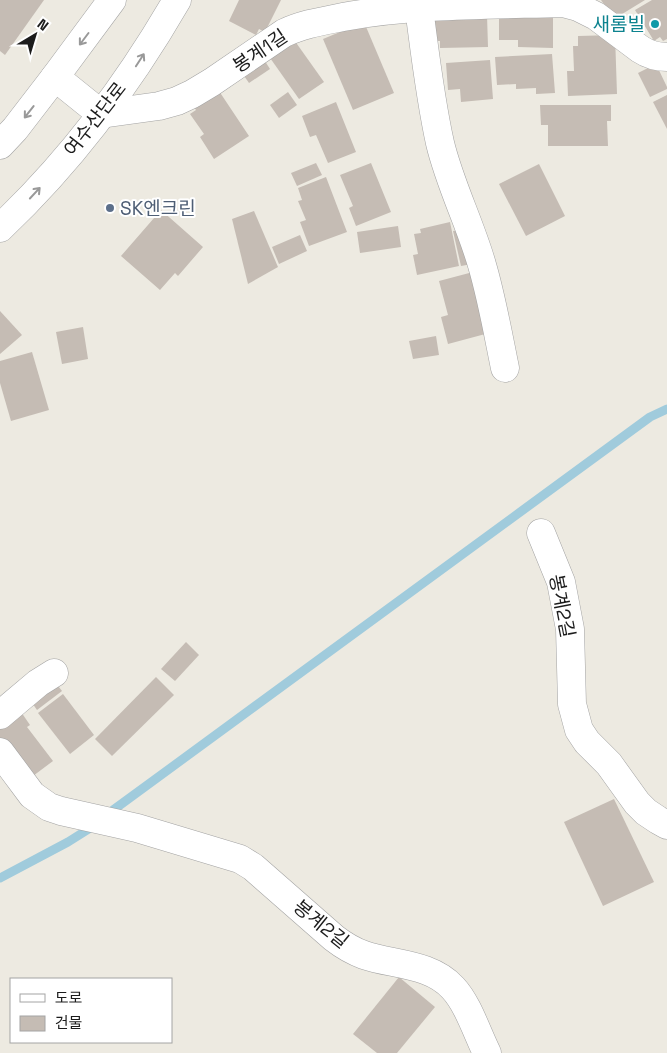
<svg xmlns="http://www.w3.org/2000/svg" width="667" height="1053" font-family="'Space Grotesk','Noto Sans KR',sans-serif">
	<rect width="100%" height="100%" fill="#edeae1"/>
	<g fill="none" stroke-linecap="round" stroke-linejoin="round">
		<g stroke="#a0cbdc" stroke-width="9">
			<polyline points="105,816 650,417 667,409"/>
			<polyline points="0,878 68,842 95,825"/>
		</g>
	</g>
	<g fill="#c5bcb4">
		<polygon points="0,0 44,0 5,55 0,51"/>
		<polygon points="239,0 281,0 265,32 259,29 256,35 229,21"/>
		<polygon points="601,0 645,0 614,19"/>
		<polygon points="652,0 667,0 667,39 663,41 660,37 654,41 635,10"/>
		<polygon points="487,15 488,47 440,48 440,41 433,41 432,16"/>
		<polygon points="499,15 553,15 553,48 518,47 518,40 499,40"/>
		<polygon points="364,22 394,93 353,110 323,39"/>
		<polygon points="615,35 617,94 568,96 567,71 574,71 573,46 578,46 578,36"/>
		<polygon points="292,37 324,82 299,99 268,55"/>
		<polygon points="552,54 555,93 536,94 536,88 516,89 516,84 497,85 495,57"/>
		<polygon points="263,58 270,69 249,83 242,73"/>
		<polygon points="490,60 493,99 461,102 460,89 448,90 446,63"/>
		<polygon points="656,64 667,87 667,89 650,97 638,73"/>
		<polygon points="217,88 249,136 214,159 200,137 204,134 190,114 196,110 192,104"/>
		<polygon points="288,92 297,105 279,118 270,105"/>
		<polygon points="667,95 667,129 653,102"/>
		<polygon points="336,102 356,152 328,163 316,135 310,137 302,116"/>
		<polygon points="540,105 611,105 611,121 607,121 608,146 548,146 548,125 541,125"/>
		<polygon points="316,163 322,175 297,186 291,173"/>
		<polygon points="371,163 391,212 356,226 349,208 353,206 340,175"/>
		<polygon points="539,164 565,216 526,236 499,184"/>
		<polygon points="326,177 347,232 309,246 300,222 306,220 298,201 302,200 298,188"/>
		<polygon points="161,210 203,247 178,276 175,273 160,290 121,256"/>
		<polygon points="254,211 278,267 248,284 232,219"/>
		<polygon points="450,222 459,266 417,275 413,255 418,254 414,234 421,233 420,229"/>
		<polygon points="398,226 401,247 360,253 357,232"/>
		<polygon points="464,229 472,264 461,266 453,231"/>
		<polygon points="300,235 307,251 279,264 272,247"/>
		<polygon points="473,272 489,333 448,344 441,317 448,315 439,281"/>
		<polygon points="0,311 22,335 0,354"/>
		<polygon points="83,327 88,359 62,364 56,332"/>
		<polygon points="436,336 439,355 413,359 409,341"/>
		<polygon points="32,352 49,410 11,421 0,383 0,361"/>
		<polygon points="186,642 199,655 175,681 161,669"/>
		<polygon points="156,677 174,695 112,756 95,739"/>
		<polygon points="52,678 62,691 37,710 28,697"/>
		<polygon points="63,694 94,735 70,754 38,713"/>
		<polygon points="19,709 30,725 27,727 53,761 29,779 0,740 0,723"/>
		<polygon points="614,799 654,882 603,906 564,822"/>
		<polygon points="399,977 435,1007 397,1053 377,1053 353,1034"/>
	</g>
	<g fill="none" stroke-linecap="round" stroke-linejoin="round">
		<g stroke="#a3a3a3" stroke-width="29">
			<g id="minor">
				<path d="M 419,8 C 425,53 430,98 440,143 C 450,185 470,223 482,265 C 492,299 498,334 505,368"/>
				<polyline points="55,77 101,114"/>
				<path d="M 101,114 L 159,106 L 177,101 L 192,94 L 212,82 L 284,33 C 303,24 323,21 343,17 C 415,4 490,5 563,3 L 578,7 L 596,16 L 640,49 C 649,55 657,57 667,57"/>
				<polyline points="0,145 15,129 55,77 112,0"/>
				<path d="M 0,228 C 70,162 129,83 177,0"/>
				<polyline points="541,533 561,582 570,629 572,704 579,730 587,742 609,764 637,803 646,812 658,820 667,825"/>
				<polyline points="0,715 38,683 54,673"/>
				<path d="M 0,752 L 32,795 L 49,807 L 61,811 L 137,828 L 240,859 L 253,867 L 334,938 C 343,945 353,951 364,955 C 393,965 430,963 453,988 C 468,1004 477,1033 487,1053"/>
			</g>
		</g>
		<use href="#minor" stroke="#fff" stroke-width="28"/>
	</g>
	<defs><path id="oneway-shaft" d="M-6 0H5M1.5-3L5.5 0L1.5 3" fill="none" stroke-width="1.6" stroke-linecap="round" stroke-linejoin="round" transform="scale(1.25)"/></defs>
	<g stroke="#999">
		<use href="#oneway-shaft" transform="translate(84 39) rotate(127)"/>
		<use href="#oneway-shaft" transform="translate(140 60) rotate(-57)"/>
		<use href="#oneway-shaft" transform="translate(29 112) rotate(128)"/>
		<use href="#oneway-shaft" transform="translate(35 193) rotate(-47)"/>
	</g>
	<circle fill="#0f9aa8" stroke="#fff" stroke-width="2" cx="655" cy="24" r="5"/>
	<circle fill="#5c6f8a" stroke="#fff" stroke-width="2" cx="110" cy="208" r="5"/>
	<g text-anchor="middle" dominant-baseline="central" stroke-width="4" stroke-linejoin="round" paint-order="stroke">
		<g font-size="19" fill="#0d838f" stroke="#fff" text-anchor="end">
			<text x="645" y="24">새롬빌</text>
		</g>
		<g font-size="19" fill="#1c1c1c" stroke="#fff">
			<text transform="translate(260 51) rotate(-34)">봉계1길</text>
			<text transform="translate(95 119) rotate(-52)">여수산단로</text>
			<text transform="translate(562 606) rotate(79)">봉계2길</text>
			<text transform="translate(321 924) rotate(39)">봉계2길</text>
		</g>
		<g font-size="19" fill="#4e5e75" stroke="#fff" text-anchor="start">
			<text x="120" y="208">SK엔크린</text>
		</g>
	</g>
	<rect x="10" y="978" width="162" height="65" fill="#ffffff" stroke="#a4a4a4"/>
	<rect x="20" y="994" width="25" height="8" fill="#ffffff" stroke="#a4a4a4"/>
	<text x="55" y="1003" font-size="15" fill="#1c1c1c">도로</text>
	<rect x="20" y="1016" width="25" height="15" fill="#c5bcb4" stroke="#a4a4a4"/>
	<text x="55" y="1028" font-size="15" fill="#1c1c1c">건물</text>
	<g transform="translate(35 35) rotate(38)" stroke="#ffffff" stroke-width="4" paint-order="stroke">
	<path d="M0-4L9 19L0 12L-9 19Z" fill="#1c1c1c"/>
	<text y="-8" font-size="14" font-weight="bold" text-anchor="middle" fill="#1c1c1c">N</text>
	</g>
</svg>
